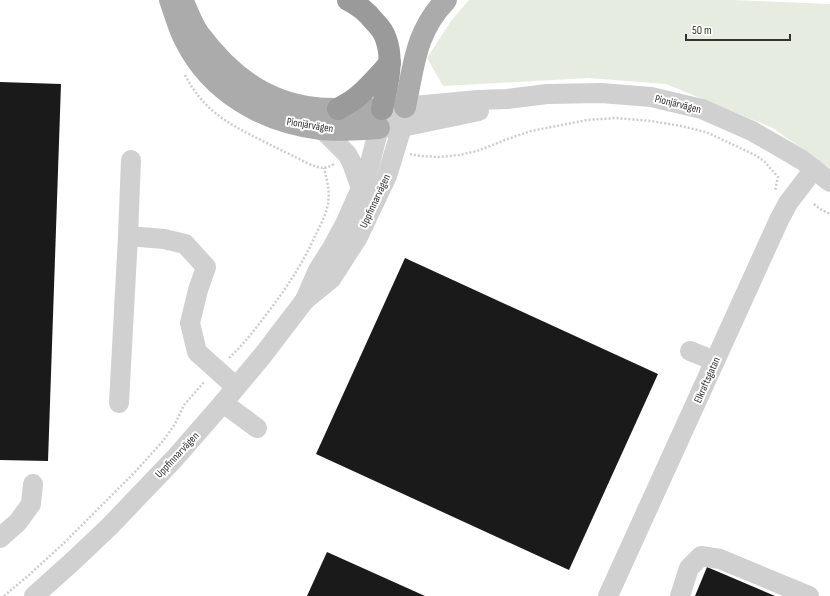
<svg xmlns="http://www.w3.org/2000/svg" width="830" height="596" font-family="'Sofia Sans Condensed',sans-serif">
	<rect width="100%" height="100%" fill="#fff"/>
	<polygon fill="#e6ecdf" points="470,0 730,0 830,4 830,169 773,128 666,84 589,78 443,86 427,58 451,21 468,1"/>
	<g fill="#1a1a1a">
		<polygon points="0,82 61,84 48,461 0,460"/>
		<polygon points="405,258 658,374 569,570 316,454"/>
		<polygon points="327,552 425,596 307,596"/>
		<polygon points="707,567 775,596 695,596"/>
	</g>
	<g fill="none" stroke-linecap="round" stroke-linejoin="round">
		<g stroke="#cdcdcd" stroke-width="2.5" stroke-dasharray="2 2" stroke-linecap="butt">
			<path d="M 185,75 C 203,110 228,124 263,141 C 278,149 294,156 309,164 C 320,168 324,170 334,164"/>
			<polyline points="410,154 420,156 440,157 459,155 477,151 505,140 531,131 587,120 616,118 651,121 681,126 706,132 755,155 764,161 778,177 775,191"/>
			<polyline points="814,204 820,209 830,214"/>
			<path d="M 229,358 C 244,344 256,328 269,311 C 287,287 303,263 315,236 C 320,226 326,215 328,204 C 330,192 327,180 324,168"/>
			<polyline points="4,596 29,575 65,542 135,472 163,441 175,424 184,405 205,381"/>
		</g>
		<g stroke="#d0d0d0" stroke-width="20">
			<polyline points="389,128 402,127 479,111"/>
			<polyline points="322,129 347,154 352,163 361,188"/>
			<polyline points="128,236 131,160"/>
			<polyline points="305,300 318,270 332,248 345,224 361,188 369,167 379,128 382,109 478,100 507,99 547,94 601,93 651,97 702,109 752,131 802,160 830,182"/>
			<polyline points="690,351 715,361"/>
			<polyline points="119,403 128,236 164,239 185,244 206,267 198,290 190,323 197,352 236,387"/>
			<polyline points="223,403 257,428"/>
			<polyline points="0,538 18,522 31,504 33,484"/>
			<polyline points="34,596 72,562 109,527 175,458 223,403 263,355 305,300 331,279 358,237 387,176 402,127 405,107"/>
			<polyline points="608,596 779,220 788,203 814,169"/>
			<polyline points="680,596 689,568 701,556 720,559 809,596"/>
		</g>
		<g stroke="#ababab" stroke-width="22">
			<path d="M 170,0 C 175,13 178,27 185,40 C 211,93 264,122 321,129 C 340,131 360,129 379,128"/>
			<path d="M 185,6 C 189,15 193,26 199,34 C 229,74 264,102 315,108 C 322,109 330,109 337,109 C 352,109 367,110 382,109"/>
			<path d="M 405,107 C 414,66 415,32 446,0"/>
		</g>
		<g stroke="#9a9a9a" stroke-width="22">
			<path d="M 348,0 C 358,5 367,12 374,21 C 379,26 384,32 386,39 C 394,61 387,87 382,109"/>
			<path d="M 338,109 C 344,105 351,102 357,97 C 369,87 379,75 390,63"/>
		</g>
	</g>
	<g text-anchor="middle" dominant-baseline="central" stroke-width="4" stroke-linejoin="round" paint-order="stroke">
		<g font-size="11" fill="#333" stroke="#fff">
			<text transform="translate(678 104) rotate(14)">Pionjärvägen</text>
			<text transform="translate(310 125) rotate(9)">Pionjärvägen</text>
			<text transform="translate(375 201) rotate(-65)">Uppfinnarvägen</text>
			<text transform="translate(707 380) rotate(-66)">Elkraftsgatan</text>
			<text transform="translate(177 455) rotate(-47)">Uppfinnarvägen</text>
		</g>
	</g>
	<path d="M686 34v6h104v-6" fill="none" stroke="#333333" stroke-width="2"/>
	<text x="692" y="34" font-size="12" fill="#333333" stroke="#ffffff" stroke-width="3" paint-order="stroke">50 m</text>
</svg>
